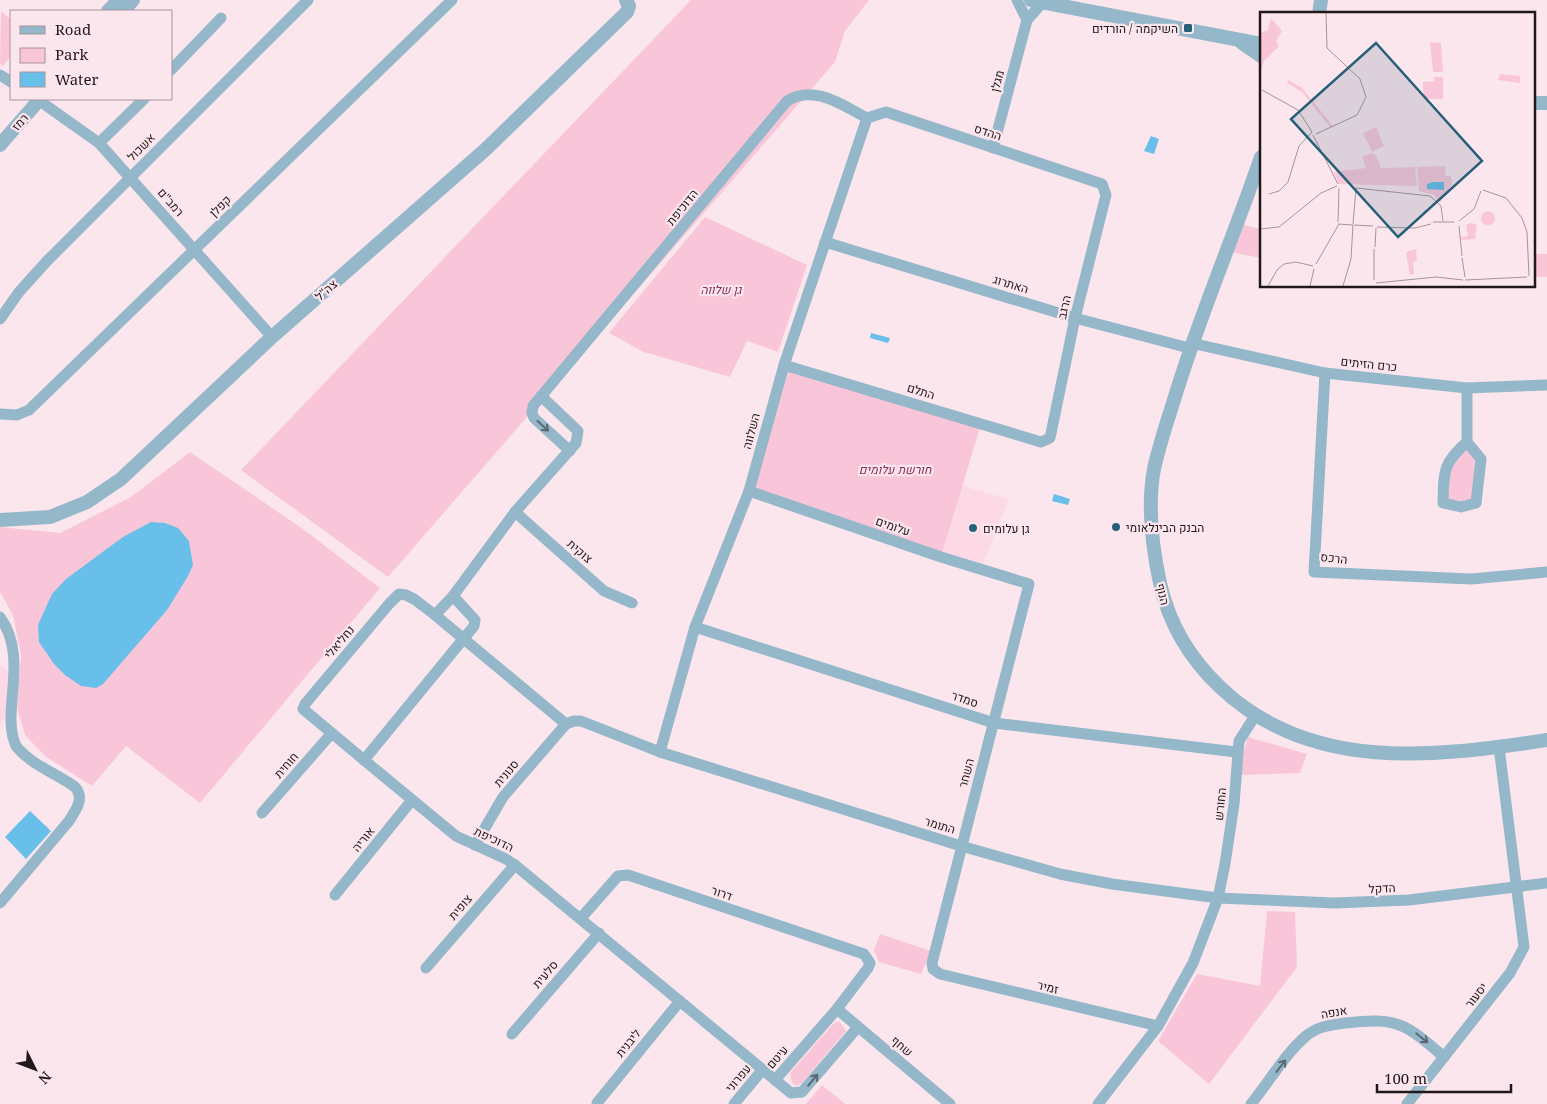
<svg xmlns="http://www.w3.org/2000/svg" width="1547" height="1104" font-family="'Noto Serif',Heebo,serif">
	<rect width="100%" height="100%" fill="#fce6ed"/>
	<g fill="#fdd9e5">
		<polygon points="962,486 1009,499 981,569 941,558"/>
		<polygon points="0,664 27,688 0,724"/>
	</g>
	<g fill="#f8c6d8">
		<polygon points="691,0 869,0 845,31 835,62 388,577 241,470"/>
		<polygon points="1,11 11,20 11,56 3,66 0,63"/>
		<polygon points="705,217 807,265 778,352 747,341 730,377 644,352 609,333"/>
		<polygon points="1236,223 1261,229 1261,258 1226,251"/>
		<rect x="1533" y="254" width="14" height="23"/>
		<polygon points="784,365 981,424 941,557 749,491"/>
		<polygon points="1467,442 1481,459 1476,503 1443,503 1444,475"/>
		<polygon points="190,452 303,529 380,588 200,803 126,746 92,786 45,756 25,735 17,708 21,655 13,615 0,592 0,527 60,533 131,497"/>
		<polygon points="1248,737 1307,754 1300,773 1241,775 1241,761"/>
		<polygon points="1267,911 1295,912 1297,967 1209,1084 1158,1041 1197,974 1260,986"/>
		<polygon points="880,934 931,951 921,974 879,962 874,950"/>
		<polygon points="839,1021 846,1031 802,1083 796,1086 792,1083 790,1073 833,1024"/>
		<polygon points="822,1085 845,1104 806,1104"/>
	</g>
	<g fill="#68bfe9">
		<polygon points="1151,136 1159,139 1154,154 1144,151"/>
		<polygon points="871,333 890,338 888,343 870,338"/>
		<polygon points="1054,494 1070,499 1068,505 1052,501"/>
		<polygon points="151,522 165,523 178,528 189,541 193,565 188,576 167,610 103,684 96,688 81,686 65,675 54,664 39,642 38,625 52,594 66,579 123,537"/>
		<polygon points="30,811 51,831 26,859 5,837"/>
	</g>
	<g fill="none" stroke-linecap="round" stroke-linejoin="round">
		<g stroke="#94b8ca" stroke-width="11">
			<polyline points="1017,0 1027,20"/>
			<polyline points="171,70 221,18"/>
			<polyline points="0,75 11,82"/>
			<polyline points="37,99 99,143 272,337"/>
			<polyline points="99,143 144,99"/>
			<polyline points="993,148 1027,20 1042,3"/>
			<polyline points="825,242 1075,318 1189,348"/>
			<polyline points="0,319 19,292 47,261 308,0"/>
			<polyline points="1191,343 1325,373 1467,388 1547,385"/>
			<polyline points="784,365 1041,442 1050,438 1075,318 1106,195 1102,184 886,112 867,118"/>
			<polyline points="1325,373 1314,572 1471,579 1547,572"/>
			<polyline points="0,414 17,415 29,410 452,0"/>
			<path d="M 1467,442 L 1481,459 L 1476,503 L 1461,507 L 1443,503 C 1444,472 1442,464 1467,442 L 1467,388"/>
			<path d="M 570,451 L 534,418 L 532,413 L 533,406 L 787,101 C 814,84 842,105 867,118"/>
			<polyline points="749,491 941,557 1029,584 932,963 933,969 940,974 1158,1026"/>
			<polyline points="515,512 604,591 632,603"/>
			<polyline points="453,596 475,620 474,626 364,760 456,836 506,859 515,865 791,1093 802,1092 858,1027"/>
			<polyline points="435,615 453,596 515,512 576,443 578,431 541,396"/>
			<path d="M 0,617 C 30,659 0,711 16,746 C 31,765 56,773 75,787 C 85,798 76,810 69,821 L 0,903"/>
			<polyline points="695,627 994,723 1236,752"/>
			<polyline points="660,752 695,627 749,491 784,365 867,118"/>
			<polyline points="364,760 303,709 305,704 389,604 399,594 406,595 414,599 435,615 566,724 574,721 581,721 660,752 961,846 1060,874 1112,884 1218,898 1334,903 1409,900 1547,883"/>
			<polyline points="262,813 331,734"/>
			<polyline points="475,845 503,797 566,724"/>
			<polyline points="335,895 412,800"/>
			<polyline points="581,918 618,876 628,875 864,954 870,963 868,968 837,1009 775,1080"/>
			<polyline points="426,968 515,865"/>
			<polyline points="837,1009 950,1104"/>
			<polyline points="512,1034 599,933"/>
			<polyline points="597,1103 680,1001"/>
			<polyline points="734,1104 763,1069"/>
			<polyline points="1098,1104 1158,1026 1193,963 1218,898 1225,864 1234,804 1239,741 1255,716"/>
			<path d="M 1251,1104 C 1269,1082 1285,1054 1306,1036 C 1318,1026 1331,1025 1345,1023 C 1397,1017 1405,1023 1444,1057"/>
			<polyline points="1407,1104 1510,973 1524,947 1499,747"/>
		</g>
		<g stroke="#94b8ca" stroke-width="14">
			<polyline points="1031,0 1261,44"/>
			<polyline points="108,11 119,0"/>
			<polyline points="123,11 133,0"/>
			<polyline points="1319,14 1321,0"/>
			<polyline points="1242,43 1261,56"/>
			<polyline points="1533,103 1547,103"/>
			<polyline points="0,145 40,99"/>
			<path d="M 1261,157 C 1233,239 1198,319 1173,403 C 1166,425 1159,446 1154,469 C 1147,506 1152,546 1160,583 C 1169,624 1190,659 1221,688 C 1311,773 1434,757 1547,740"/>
			<polyline points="0,520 50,517 87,502 121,479 272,337 486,149 627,12 629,6 626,0"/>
		</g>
	</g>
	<defs><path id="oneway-shaft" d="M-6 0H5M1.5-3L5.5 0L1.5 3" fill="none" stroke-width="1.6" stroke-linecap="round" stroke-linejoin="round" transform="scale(1.25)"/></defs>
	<g stroke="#5a6872">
		<use href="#oneway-shaft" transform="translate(543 426) rotate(42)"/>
		<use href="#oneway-shaft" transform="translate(1422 1038) rotate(39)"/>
		<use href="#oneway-shaft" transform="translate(1281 1066) rotate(-52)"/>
		<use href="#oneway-shaft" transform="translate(813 1080) rotate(-50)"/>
	</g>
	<g fill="#265f79" stroke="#fce6ed" stroke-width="2">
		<rect x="1183" y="23" width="10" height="10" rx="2.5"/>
		<circle cx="1116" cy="527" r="5"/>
		<circle cx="973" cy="528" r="5"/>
	</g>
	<g text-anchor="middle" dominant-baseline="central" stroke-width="4.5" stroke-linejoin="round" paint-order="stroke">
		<g font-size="12" fill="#21181b" stroke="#fce6ed" text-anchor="start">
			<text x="1178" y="28" text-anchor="end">השיקמה / הורדים</text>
			<text x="1126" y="527">הבנק הבינלאומי</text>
			<text x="983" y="528">גן עלומים</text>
		</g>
		<g font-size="12" fill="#21181b" stroke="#fce6ed">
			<text transform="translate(997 81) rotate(-75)">מגלן</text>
			<text transform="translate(20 122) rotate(-49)">רמז</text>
			<text transform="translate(988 132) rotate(18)">ההדס</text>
			<text transform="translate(141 147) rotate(-45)">אשכול</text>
			<text transform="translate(171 202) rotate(49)">רמב"ם</text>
			<text transform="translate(220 206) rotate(-44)">קפלן</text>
			<text transform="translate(682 207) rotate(-51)">הדוכיפת</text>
			<text transform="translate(1011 284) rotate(17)">האתרוג</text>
			<text transform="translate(326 290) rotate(-41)">צה"ל</text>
			<text transform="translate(1064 307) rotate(-77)">הרגב</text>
			<text transform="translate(1369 364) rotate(6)">כרם הזיתים</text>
			<text transform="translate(921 391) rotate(17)">התלם</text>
			<text transform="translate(751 431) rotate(-75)">השלווה</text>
			<text transform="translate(893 526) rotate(19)">עלומים</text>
			<text transform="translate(580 551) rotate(41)">צוקית</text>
			<text transform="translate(1334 558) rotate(6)">הרכס</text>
			<text transform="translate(1163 594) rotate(76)">הנוף</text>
			<text transform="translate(339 642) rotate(-50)">נחליאלי</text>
			<text transform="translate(965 699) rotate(18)">סמדר</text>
			<text transform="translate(286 765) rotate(-49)">חוחית</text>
			<text transform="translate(506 773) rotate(-50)">סנונית</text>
			<text transform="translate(966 773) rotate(-75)">השחר</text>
			<text transform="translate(1220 804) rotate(-84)">החורש</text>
			<text transform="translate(940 825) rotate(17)">התומר</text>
			<text transform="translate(363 839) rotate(-51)">אוריה</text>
			<text transform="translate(494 839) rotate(25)">הדוכיפת</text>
			<text transform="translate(1382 888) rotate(-3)">הדקל</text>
			<text transform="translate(722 893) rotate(19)">דרור</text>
			<text transform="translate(460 907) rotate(-49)">צופית</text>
			<text transform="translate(545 974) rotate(-49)">סלעית</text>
			<text transform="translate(1048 987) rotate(14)">זמיר</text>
			<text transform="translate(1476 995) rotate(-52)">יסעור</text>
			<text transform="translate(1334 1012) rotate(-10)">אנפה</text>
			<text transform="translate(628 1043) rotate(-51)">ליבנית</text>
			<text transform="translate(902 1046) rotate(40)">שחף</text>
			<text transform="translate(777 1057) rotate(-49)">עיטם</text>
			<text transform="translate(738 1078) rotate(-50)">עפרוני</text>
		</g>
		<g font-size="12" font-style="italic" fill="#8b2e59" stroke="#fce6ed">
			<text x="721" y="289">גן שלווה</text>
			<text x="895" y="469">חורשת עלומים</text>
		</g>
	</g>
	<g transform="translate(1260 12)">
		<rect width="275" height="275" fill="#fce6ed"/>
		<path d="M 11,6 L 22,19 L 16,29 L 19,34 L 4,49 L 0,59 L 0,21 L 8,18 ZM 170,30 L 181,31 L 183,60 L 173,60 ZM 240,62 L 260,64 L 260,71 L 238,68 ZM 174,65 L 183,65 L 183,87 L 164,87 L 163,70 L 174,69 ZM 28,68 L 42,76 L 73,114 L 70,115 L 42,80 L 27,71 ZM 116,115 L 124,134 L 112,140 L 103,121 ZM 111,141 L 116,143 L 121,156 L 155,155 L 157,174 L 79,172 L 74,160 L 106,156 L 102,145 ZM 185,154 L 186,164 L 191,164 L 192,172 L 180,191 L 174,183 L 159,179 L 157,155 ZM221 206a7 7 0 1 1 14 0a7 7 0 1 1-14 0ZM 212,211 L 217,213 L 215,227 L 202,228 L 201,225 L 208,224 L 206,213 ZM 156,237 L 157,249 L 153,250 L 154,262 L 150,263 L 146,240 Z" fill="#f8c6d8"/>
		<path d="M 173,170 L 184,170 L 184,178 L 167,177 L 167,172 Z" fill="#68bfe9"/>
		<path fill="none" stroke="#a49499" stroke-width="1" d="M 2,78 L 38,98 L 52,120M 56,122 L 97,103 L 106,85 L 100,67 L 67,36 L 66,1M 53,123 L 78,172M 223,178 L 246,186 L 262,206 L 267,220 L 269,264M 9,182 L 19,179 L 28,170 L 39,134 L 52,120M 199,209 L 214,197 L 221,179M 78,210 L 79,176M 173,210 L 194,210M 78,212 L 93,213M 93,212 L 96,176 L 170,184 L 181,194 L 183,209M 94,213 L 113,214M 199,214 L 202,244M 117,215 L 155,216 L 171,212M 0,217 L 19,215 L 61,181 L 77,174M 115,235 L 116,216M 202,246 L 205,265M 56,252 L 79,212M 114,268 L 114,237M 205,268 L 267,265M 116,271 L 176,265 L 203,268M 8,274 L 17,258 L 24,252 L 36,250 L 53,254M 50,274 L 54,257M 83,274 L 91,247 L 93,213"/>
		<path fill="#265f79" fill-opacity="0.15" stroke="#265f79" stroke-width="2.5" d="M 116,31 L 222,149 L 138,225 L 31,107 Z"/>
		<rect width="275" height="275" fill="none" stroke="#21181b" stroke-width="2.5"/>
	</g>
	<rect x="10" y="10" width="162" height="90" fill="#fce6ed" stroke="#a49499"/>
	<rect x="20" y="26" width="25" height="8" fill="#94b8ca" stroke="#a49499"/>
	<text x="55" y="35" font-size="15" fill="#21181b">Road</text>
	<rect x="20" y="48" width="25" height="15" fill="#f8c6d8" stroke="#a49499"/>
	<text x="55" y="60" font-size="15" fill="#21181b">Park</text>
	<rect x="20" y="72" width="25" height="15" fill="#68bfe9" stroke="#a49499"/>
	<text x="55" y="85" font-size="15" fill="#21181b">Water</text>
	<g transform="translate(35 1069) rotate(132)" stroke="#fce6ed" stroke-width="4" paint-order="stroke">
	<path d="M0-4L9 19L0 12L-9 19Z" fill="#21181b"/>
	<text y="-8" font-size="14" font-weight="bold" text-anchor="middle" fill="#21181b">N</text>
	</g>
	<path d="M1377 1084v8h134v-8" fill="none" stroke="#21181b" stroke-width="2.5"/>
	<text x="1384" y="1084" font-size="15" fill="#21181b" stroke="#fce6ed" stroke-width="4" paint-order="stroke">100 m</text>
</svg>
